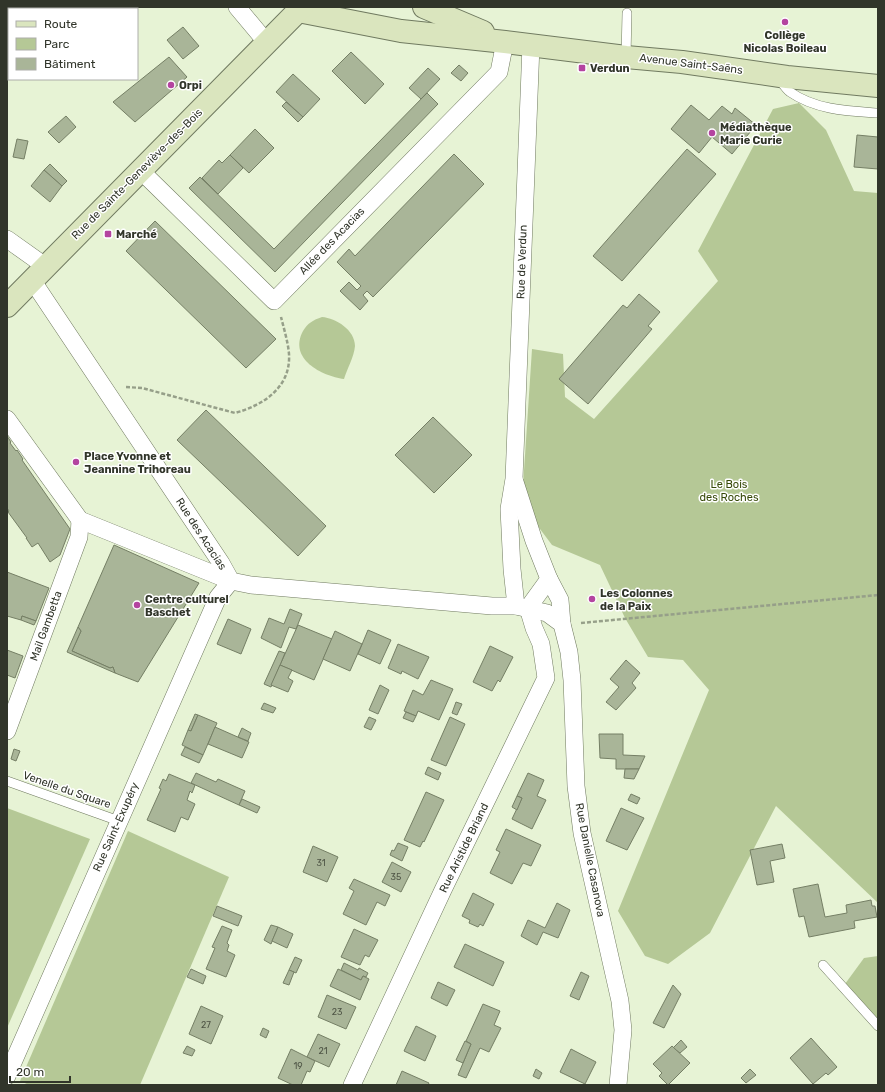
<svg xmlns="http://www.w3.org/2000/svg" width="885" height="1092" font-family="Rubik,sans-serif">
	<rect width="100%" height="100%" fill="#e7f3d5"/>
	<g fill="#b5c896">
		<polygon points="799,103 826,130 854,191 878,193 878,903 776,806 710,933 668,964 645,956 618,911 709,690 683,660 648,657 625,618 600,565 552,545 528,513 523,486 532,349 563,354 565,397 594,419 718,281 698,251 773,109"/>
		<path d="M 322,317 C 336,318 355,330 355,346 C 354,357 347,369 344,379 C 322,376 288,359 303,331 C 308,323 313,320 322,317 Z"/>
		<polygon points="7,808 90,839 7,1028"/>
		<polygon points="128,831 229,877 140,1085 29,1085 20,1081"/>
		<polygon points="878,956 878,1020 845,984 864,958"/>
	</g>
	<g fill="#a9b598" stroke="#757f65">
		<polygon points="7,7 23,7 23,9 9,9 9,58 7,58"/>
		<polygon points="78,7 123,7 121,9 78,9"/>
		<polygon points="183,27 199,46 183,59 167,40"/>
		<polygon points="351,52 384,84 365,104 332,71"/>
		<polygon points="169,57 187,77 135,122 113,102"/>
		<polygon points="459,65 468,73 461,81 451,73"/>
		<polygon points="428,68 440,79 421,99 409,88"/>
		<polygon points="293,74 320,99 303,117 276,92"/>
		<polygon points="427,93 438,104 275,272 189,188 200,177 274,249"/>
		<polygon points="286,102 303,117 298,122 282,106"/>
		<polygon points="691,105 709,120 722,106 732,114 735,108 756,125 732,154 712,137 699,153 671,129"/>
		<polygon points="66,116 76,127 59,143 48,132"/>
		<polygon points="255,129 274,148 249,173 230,155"/>
		<polygon points="857,135 878,137 878,169 854,167"/>
		<polygon points="17,139 28,141 24,159 13,157"/>
		<polygon points="687,149 716,174 622,281 593,256"/>
		<polygon points="454,154 484,184 373,297 367,291 363,295 368,301 360,310 340,291 349,282 357,290 361,286 337,262 349,249 355,256"/>
		<polygon points="230,155 243,168 218,194 202,178 219,160 222,163"/>
		<polygon points="50,164 67,181 62,186 44,170"/>
		<polygon points="44,170 62,186 50,202 31,186"/>
		<polygon points="155,221 276,339 246,368 126,251"/>
		<polygon points="639,294 660,312 648,326 652,329 588,404 559,379 623,305 627,308"/>
		<polygon points="206,410 326,526 298,556 177,440"/>
		<polygon points="433,417 472,455 434,493 395,455"/>
		<polygon points="7,436 11,442 10,443 16,451 17,450 23,459 22,460 70,529 60,555 50,562 38,543 32,547 26,538 27,538 8,512 9,511 7,508"/>
		<polygon points="114,545 199,583 138,682 115,673 113,667 110,668 72,651 81,631 78,627"/>
		<polygon points="7,572 49,588 36,621 22,616 21,620 7,616"/>
		<polygon points="290,609 302,614 296,629 289,627 281,648 261,638 269,618 284,624"/>
		<polygon points="22,616 36,621 34,625 21,620"/>
		<polygon points="228,619 251,629 241,654 217,644"/>
		<polygon points="298,625 332,639 314,680 280,665"/>
		<polygon points="78,627 81,631 72,651 110,668 113,667 115,673 67,652"/>
		<polygon points="368,630 391,640 380,664 358,654"/>
		<polygon points="335,631 362,644 350,671 323,659"/>
		<polygon points="398,644 429,657 418,679 402,671 401,674 388,668"/>
		<polygon points="490,646 513,657 500,682 498,680 492,691 473,682"/>
		<polygon points="7,650 23,656 15,678 7,675"/>
		<polygon points="279,651 285,653 271,687 264,684"/>
		<polygon points="626,660 640,673 632,683 636,688 616,710 606,702 619,687 610,679"/>
		<polygon points="280,665 292,670 288,678 293,681 288,692 271,685"/>
		<polygon points="431,680 453,689 439,720 418,711 416,716 404,711 413,690 423,695"/>
		<polygon points="380,685 389,690 378,714 369,710"/>
		<polygon points="456,702 462,704 457,715 452,713"/>
		<polygon points="264,703 276,708 273,713 261,709"/>
		<polygon points="406,712 416,716 413,722 403,718"/>
		<polygon points="195,714 198,715 191,731 188,730"/>
		<polygon points="198,715 217,723 203,755 182,745 188,730 191,731"/>
		<polygon points="369,717 376,720 371,730 364,727"/>
		<polygon points="450,717 465,724 446,766 431,760"/>
		<polygon points="215,727 249,742 242,758 208,744"/>
		<polygon points="242,728 251,733 248,741 238,737"/>
		<polygon points="599,734 623,734 623,755 645,756 639,769 616,769 616,759 600,758"/>
		<polygon points="185,747 203,755 199,763 181,755"/>
		<polygon points="14,749 20,751 16,761 11,759"/>
		<polygon points="428,767 441,773 438,780 425,774"/>
		<polygon points="625,769 639,769 634,779 624,778"/>
		<polygon points="196,773 216,782 218,779 245,791 239,805 191,783"/>
		<polygon points="528,773 544,780 537,796 546,800 532,829 512,819 522,798 517,796"/>
		<polygon points="169,774 195,785 192,793 190,791 187,800 195,804 188,820 181,817 175,832 147,820 161,789 159,788 163,779 166,781"/>
		<polygon points="426,792 444,800 424,842 423,841 420,847 404,840"/>
		<polygon points="631,794 640,798 637,804 628,800"/>
		<polygon points="517,796 522,798 517,810 512,807"/>
		<polygon points="242,799 260,807 257,813 239,805"/>
		<polygon points="621,808 644,818 627,850 606,841"/>
		<polygon points="506,829 541,845 531,866 523,863 512,884 490,873 500,852 496,850"/>
		<polygon points="398,843 408,847 402,861 390,855 392,850 394,851"/>
		<polygon points="782,844 785,858 770,861 774,882 757,885 750,850"/>
		<polygon points="313,846 338,857 327,882 303,872"/>
		<polygon points="392,862 411,872 401,892 382,882"/>
		<polygon points="354,879 390,895 385,906 377,902 366,925 343,914 354,891 349,888"/>
		<polygon points="818,884 825,917 847,913 846,905 871,900 872,906 875,906 877,917 854,921 855,928 809,937 804,916 799,917 793,889"/>
		<polygon points="473,893 494,904 483,926 480,924 478,927 469,923 470,920 462,916"/>
		<polygon points="557,903 570,910 558,938 543,932 537,945 521,936 528,920 545,928"/>
		<polygon points="217,906 242,916 238,926 213,916"/>
		<polygon points="271,925 278,927 271,944 264,940"/>
		<polygon points="222,926 232,930 227,943 229,945 227,951 235,955 226,977 206,969 215,948 212,947"/>
		<polygon points="278,927 293,934 287,948 272,941"/>
		<polygon points="354,929 378,940 369,957 365,955 360,965 341,957"/>
		<polygon points="465,944 504,962 493,986 454,967"/>
		<polygon points="295,957 302,960 296,973 289,970"/>
		<polygon points="344,963 358,970 359,968 368,973 366,977 363,976 361,980 341,970"/>
		<polygon points="191,969 206,976 203,984 187,977"/>
		<polygon points="338,969 361,980 363,976 369,979 360,1000 330,986"/>
		<polygon points="289,970 294,972 289,985 283,983"/>
		<polygon points="581,972 589,976 579,1000 570,996"/>
		<polygon points="438,982 455,990 447,1006 431,998"/>
		<polygon points="673,985 681,994 664,1028 653,1023"/>
		<polygon points="327,995 356,1007 346,1029 318,1017"/>
		<polygon points="483,1004 500,1011 494,1025 501,1028 489,1052 480,1048 466,1078 458,1075 471,1044 466,1041"/>
		<polygon points="201,1006 223,1016 211,1044 189,1034"/>
		<polygon points="416,1026 436,1036 425,1061 404,1051"/>
		<polygon points="263,1028 269,1031 266,1038 260,1035"/>
		<polygon points="318,1034 340,1044 329,1067 307,1057"/>
		<polygon points="811,1038 837,1067 828,1075 826,1073 813,1084 790,1058"/>
		<polygon points="681,1040 687,1047 680,1053 673,1048"/>
		<polygon points="465,1041 471,1044 463,1063 456,1060"/>
		<polygon points="187,1046 195,1050 192,1056 183,1053"/>
		<polygon points="672,1046 690,1063 668,1085 659,1076 662,1073 653,1064"/>
		<polygon points="291,1049 315,1061 310,1072 307,1071 301,1085 293,1085 278,1078"/>
		<polygon points="571,1049 596,1062 585,1084 560,1072"/>
		<polygon points="536,1069 542,1073 539,1079 533,1076"/>
		<polygon points="750,1069 756,1075 746,1083 741,1078"/>
		<polygon points="402,1071 429,1083 428,1085 396,1085"/>
	</g>
	<g fill="none" stroke-linecap="round" stroke-linejoin="round">
		<g stroke="#707a60" stroke-width="10">
			<g id="lane">
				<polyline points="626,57 627,13"/>
				<path d="M 780,80 C 783,84 786,89 790,92 C 816,110 848,111 878,113"/>
				<polyline points="7,781 119,821"/>
				<polyline points="823,965 878,1026"/>
			</g>
		</g>
		<g stroke="#707a60" stroke-width="18">
			<g id="street">
				<polyline points="237,7 267,43"/>
				<polyline points="141,171 274,301 499,72 505,42"/>
				<polyline points="7,239 45,266"/>
				<polyline points="32,280 221,563 231,581 251,585 492,606 516,606 547,613 562,624 569,652 572,680 576,786 582,833 620,1001 623,1030 618,1085"/>
				<polyline points="7,419 80,520 231,581 218,597 7,1076"/>
				<polyline points="515,482 534,541 549,579 528,608"/>
				<polyline points="549,579 560,600 562,624"/>
				<polyline points="516,606 512,569 509,509 514,479 531,45"/>
				<polyline points="7,731 79,537 80,520"/>
				<polyline points="352,1085 443,890 546,678 541,644 534,628 528,608"/>
			</g>
		</g>
		<g stroke="#707a60" stroke-width="24">
			<g id="secondary">
				<polyline points="424,7 483,32"/>
				<polyline points="298,11 401,31 505,42 626,57 682,62 787,77 878,86"/>
				<polyline points="7,306 302,7"/>
			</g>
		</g>
		<g stroke="#969f89" stroke-width="2.5" stroke-dasharray="4 2" stroke-linecap="butt">
			<path d="M 126,387 L 142,388 L 235,413 C 264,405 291,387 289,354 C 288,342 284,329 281,317"/>
			<polyline points="581,623 878,595"/>
		</g>
		<use href="#lane" stroke="#fff" stroke-width="9"/>
		<use href="#street" stroke="#fff" stroke-width="17"/>
		<use href="#secondary" stroke="#dae5be" stroke-width="22"/>
	</g>
	<g fill="#b444a0" stroke="#fff" stroke-width="1.5">
		<circle cx="785" cy="22" r="4"/>
		<rect x="578" y="64" width="8" height="8" rx="2"/>
		<circle cx="171" cy="85" r="4"/>
		<circle cx="712" cy="133" r="4"/>
		<rect x="104" y="230" width="8" height="8" rx="2"/>
		<circle cx="76" cy="462" r="4"/>
		<circle cx="592" cy="599" r="4"/>
		<circle cx="137" cy="605" r="4"/>
	</g>
	<g text-anchor="middle" dominant-baseline="central" stroke-width="3" stroke-linejoin="round" paint-order="stroke">
		<g font-size="9" fill="#4f5546">
			<text x="321" y="863">31</text>
			<text x="396" y="877">35</text>
			<text x="337" y="1012">23</text>
			<text x="206" y="1025">27</text>
			<text x="323" y="1051">21</text>
			<text x="298" y="1066">19</text>
		</g>
		<g font-size="11" font-weight="bold" fill="#31352a" stroke="#fff" text-anchor="start">
			<text x="785" y="35" text-anchor="middle">Collège<tspan x="785" dy="13">Nicolas Boileau</tspan></text>
			<text x="590" y="68">Verdun</text>
			<text x="179" y="85">Orpi</text>
			<text x="720" y="127">Médiathèque<tspan x="720" dy="13">Marie Curie</tspan></text>
			<text x="116" y="234">Marché</text>
			<text x="84" y="456">Place Yvonne et<tspan x="84" dy="13">Jeannine Trihoreau</tspan></text>
			<text x="600" y="593">Les Colonnes<tspan x="600" dy="13">de la Paix</tspan></text>
			<text x="145" y="599">Centre culturel<tspan x="145" dy="13">Baschet</tspan></text>
		</g>
		<g font-size="11" fill="#31352a" stroke="#fff">
			<text transform="translate(691 64) rotate(7)">Avenue Saint-Saëns</text>
			<text transform="translate(137 174) rotate(-45)">Rue de Sainte-Geneviève-des-Bois</text>
			<text transform="translate(332 241) rotate(-46)">Allée des Acacias</text>
			<text transform="translate(522 262) rotate(-88)">Rue de Verdun</text>
			<text transform="translate(201 534) rotate(57)">Rue des Acacias</text>
			<text transform="translate(46 626) rotate(-70)">Mail Gambetta</text>
			<text transform="translate(67 790) rotate(19)">Venelle du Square</text>
			<text transform="translate(116 827) rotate(-66)">Rue Saint-Exupéry</text>
			<text transform="translate(464 848) rotate(-64)">Rue Aristide Briand</text>
			<text transform="translate(590 860) rotate(79)">Rue Danielle Casanova</text>
		</g>
		<g font-size="11" fill="#374a09" stroke="#fff">
			<text x="729" y="484">Le Bois<tspan x="729" dy="13">des Roches</tspan></text>
		</g>
	</g>
	<rect width="885" height="1092" fill="none" stroke="#31352a" stroke-width="16"/>
	<rect x="8" y="8" width="130" height="72" fill="#ffffff" stroke="#adaeaa"/>
	<rect x="16" y="21" width="20" height="6" fill="#dae5be" stroke="#adaeaa"/>
	<text x="44" y="28" font-size="12" fill="#31352a">Route</text>
	<rect x="16" y="38" width="20" height="12" fill="#b5c896" stroke="#adaeaa"/>
	<text x="44" y="48" font-size="12" fill="#31352a">Parc</text>
	<rect x="16" y="58" width="20" height="12" fill="#a9b598" stroke="#adaeaa"/>
	<text x="44" y="68" font-size="12" fill="#31352a">Bâtiment</text>
	<path d="M10 1076v6h60v-6" fill="none" stroke="#31352a" stroke-width="2"/>
	<text x="16" y="1076" font-size="12" fill="#31352a" stroke="#ffffff" stroke-width="3" paint-order="stroke">20 m</text>
</svg>
